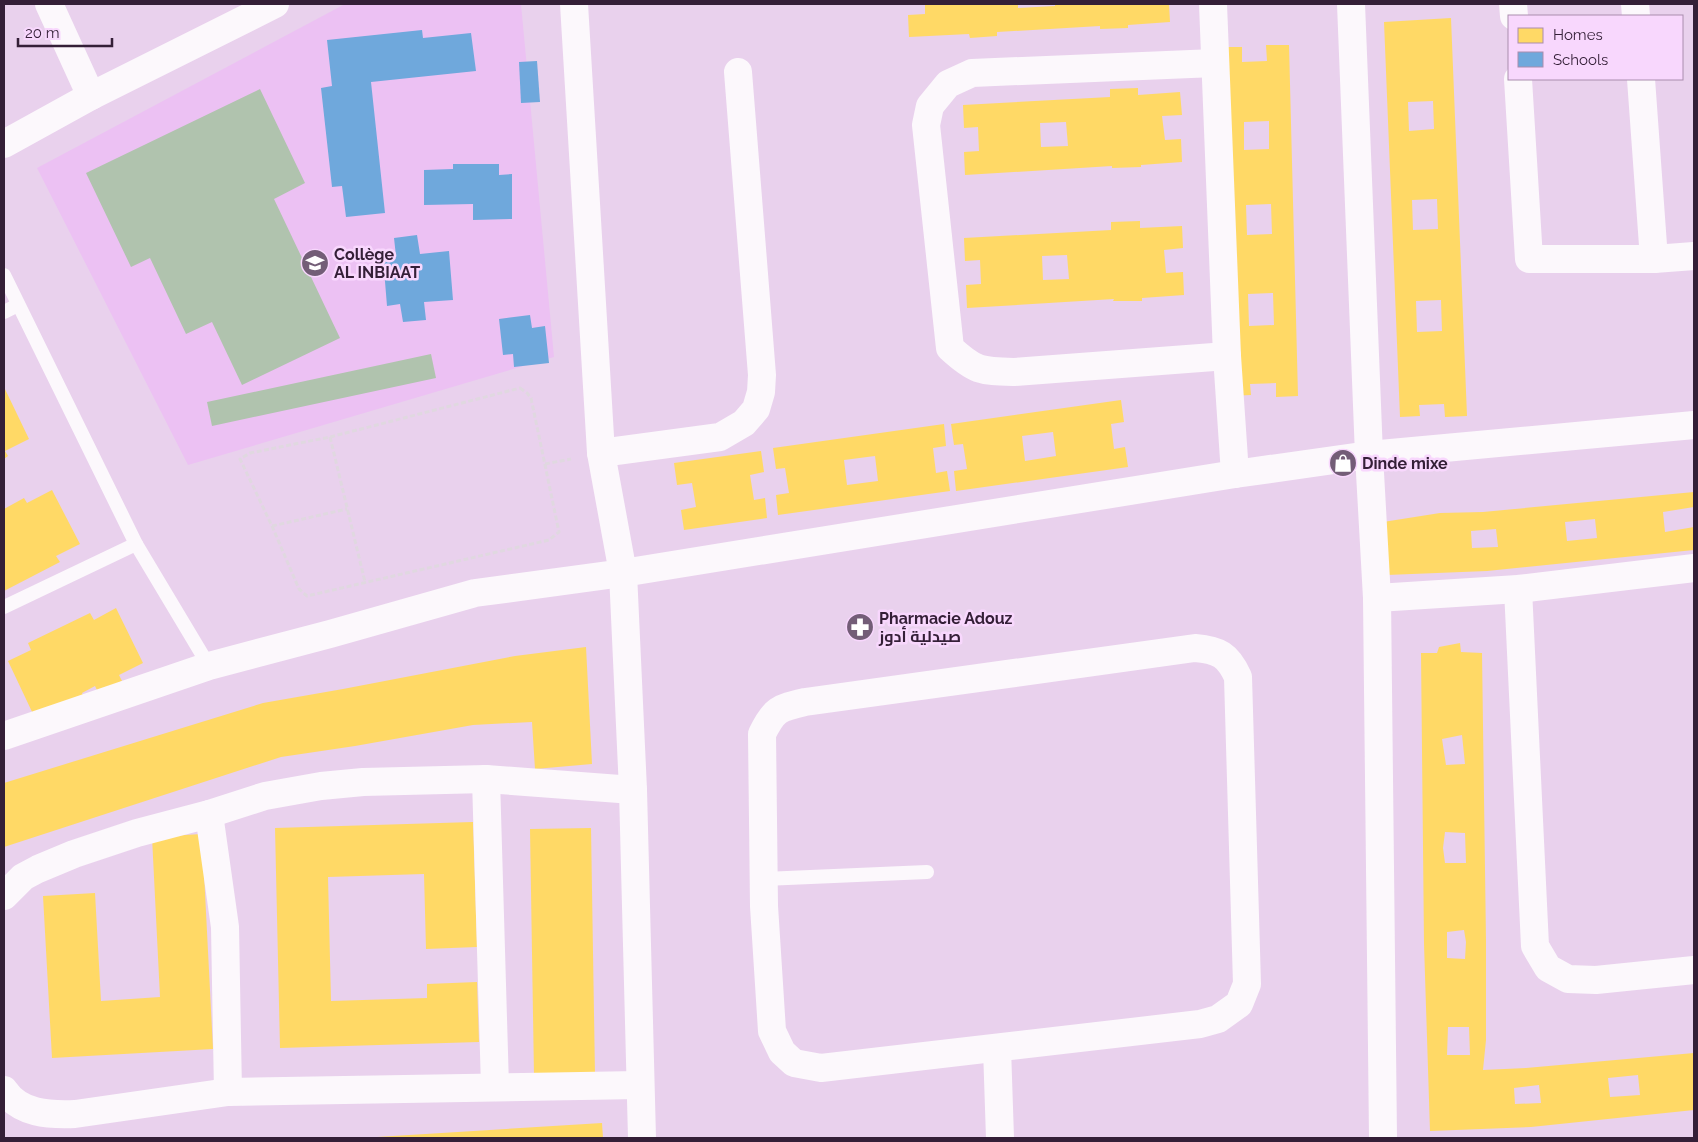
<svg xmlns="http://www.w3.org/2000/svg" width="1698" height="1142" font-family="Raleway,Cairo,sans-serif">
	<rect width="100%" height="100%" fill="#e9d1ed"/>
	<polygon fill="#ecc1f3" points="345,4 521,4 554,357 188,465 37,168"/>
	<g fill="#b0c3ae">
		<polygon points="260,89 305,183 274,199 340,338 242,385 212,322 186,334 150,258 131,267 86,173"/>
		<polygon points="431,354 436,378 212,426 207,402"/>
	</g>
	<g fill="#ffd966" fill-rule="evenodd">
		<polygon points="925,4 1018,4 1018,8 1055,6 1055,4 1169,4 1170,22 1128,25 1128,28 1100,29 1100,26 997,32 997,36 970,38 969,34 909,37 908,15 925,14"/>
		<path d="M 1451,18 L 1467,416 L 1445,417 L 1444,404 L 1419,405 L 1420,416 L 1400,417 L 1384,22 ZM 1433,101 L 1434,129 L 1409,131 L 1408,102 ZM 1437,199 L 1438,229 L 1413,230 L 1412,200 ZM 1441,300 L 1442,331 L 1417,332 L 1416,301 Z"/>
		<path d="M 1266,45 L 1289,45 L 1298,396 L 1276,397 L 1276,383 L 1250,384 L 1251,395 L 1230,396 L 1222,47 L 1242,47 L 1242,62 L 1267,61 ZM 1269,121 L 1269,149 L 1244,150 L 1244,122 ZM 1271,204 L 1272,234 L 1247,235 L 1246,205 ZM 1273,293 L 1274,325 L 1249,326 L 1248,294 Z"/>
		<path d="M 1138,88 L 1138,95 L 1180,92 L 1182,115 L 1162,116 L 1165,140 L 1181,139 L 1182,162 L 1141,165 L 1141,167 L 1112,168 L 1112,166 L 965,175 L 964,152 L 979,151 L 978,127 L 964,128 L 963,105 L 1110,97 L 1110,89 ZM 1066,122 L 1068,146 L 1041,147 L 1040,123 Z"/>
		<path d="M 1140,221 L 1140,228 L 1182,226 L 1183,248 L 1164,250 L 1166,273 L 1183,272 L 1184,295 L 1142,298 L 1142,301 L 1113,301 L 1114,299 L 967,308 L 966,285 L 981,284 L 980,260 L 965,261 L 964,238 L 1111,230 L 1111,222 ZM 1067,255 L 1069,279 L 1043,280 L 1042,256 Z"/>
		<polygon points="4,387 29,439 5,451 8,456 4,459"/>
		<path d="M 1121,400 L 1124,422 L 1111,424 L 1114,449 L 1125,447 L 1128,467 L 956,491 L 954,471 L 967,469 L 963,444 L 954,445 L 951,424 ZM 1053,432 L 1056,456 L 1025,461 L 1022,436 Z"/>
		<path d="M 944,424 L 946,446 L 933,448 L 936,473 L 947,471 L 950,491 L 778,515 L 776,495 L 789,493 L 785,468 L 776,469 L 773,448 ZM 875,456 L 878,481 L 847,485 L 844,460 Z"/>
		<polygon points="761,451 764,472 750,475 754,500 765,498 767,518 684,530 681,510 696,507 692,483 677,485 674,463"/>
		<polygon points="52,490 80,544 56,556 60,562 4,591 4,514 5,513 4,509 24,498 27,503"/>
		<path d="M 1694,492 L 1694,507 L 1663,512 L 1665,532 L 1694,527 L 1694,550 L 1487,571 L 1387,575 L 1383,522 L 1440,513 L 1483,512 ZM 1595,519 L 1597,538 L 1567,541 L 1565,522 ZM 1496,529 L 1498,547 L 1472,548 L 1471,531 Z"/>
		<polygon points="116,608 143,663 119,675 122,681 98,692 95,686 82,693 84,698 34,716 8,661 31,650 28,643 90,613 94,620"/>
		<path d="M 1460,643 L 1461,652 L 1482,653 L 1486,941 L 1486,1040 L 1483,1070 L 1526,1068 L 1694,1053 L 1694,1110 L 1531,1127 L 1430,1131 L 1424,944 L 1421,653 L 1437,653 L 1439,647 ZM 1462,735 L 1465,764 L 1446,765 L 1442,739 ZM 1445,832 L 1465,833 L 1466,863 L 1445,863 L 1443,848 ZM 1464,930 L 1466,942 L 1465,959 L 1447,958 L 1447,932 ZM 1448,1027 L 1469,1027 L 1470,1055 L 1447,1055 ZM 1638,1075 L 1640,1095 L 1610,1097 L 1608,1078 ZM 1539,1085 L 1541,1103 L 1515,1104 L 1514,1088 Z"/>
		<polygon points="586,647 592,764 535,769 532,722 473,725 355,746 281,757 4,847 4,783 263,703 343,689 515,656"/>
		<polygon points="473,822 477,947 426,949 424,874 328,877 331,1001 427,998 427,984 477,982 479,1042 280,1048 275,828"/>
		<polygon points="591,828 595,1075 534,1076 530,829"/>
		<polygon points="202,834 213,1049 52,1058 43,896 95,893 101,1001 160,997 152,837"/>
		<polygon points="602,1123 603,1138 377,1138 377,1137"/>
	</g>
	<g fill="#6fa8dc">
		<polygon points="422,30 423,38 471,33 476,71 371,82 385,213 346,217 342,186 332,187 321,88 332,86 327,40"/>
		<polygon points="537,61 540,102 521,103 519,62"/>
		<polygon points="453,164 499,164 499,175 512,174 512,219 473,220 473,204 424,205 424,170 453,169"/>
		<polygon points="417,235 420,254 449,251 453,300 424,302 426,320 403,322 400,304 387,306 383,257 396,256 394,238"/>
		<polygon points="530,315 532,328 545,326 549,363 514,367 513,354 503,355 499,319"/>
	</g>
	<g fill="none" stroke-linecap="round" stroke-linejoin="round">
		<g stroke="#e0d8e0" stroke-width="3" stroke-dasharray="5 2.5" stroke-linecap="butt">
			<polygon points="520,388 527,393 531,398 559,532 549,540 307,596 299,589 272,526 240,459 250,453 330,437"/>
			<polyline points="330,437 365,582"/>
			<polyline points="545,464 571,459"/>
			<polyline points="272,526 347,509"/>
		</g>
		<g stroke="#fcf8fc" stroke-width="14">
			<polyline points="4,275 136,544 209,666"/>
			<polyline points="4,312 18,305"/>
			<polyline points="4,607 136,544"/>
			<polyline points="764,879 927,872"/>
		</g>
		<g stroke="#fcf8fc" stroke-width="28">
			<polyline points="49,4 91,96"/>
			<polyline points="574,4 601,453 623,573 633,790 642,1138"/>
			<polyline points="1213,4 1227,356 1235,474"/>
			<polyline points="1351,4 1369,455 1377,598 1383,1138"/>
			<polyline points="1513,4 1514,16"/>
			<polyline points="1635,4 1636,16"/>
			<path d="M 1215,63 L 972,73 L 948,84 L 930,106 L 926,125 L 950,348 C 975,371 980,371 1014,372 L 1227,356"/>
			<polyline points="1518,79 1529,259 1654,259 1694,256"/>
			<polyline points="1641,79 1654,259"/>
			<polyline points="4,144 91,96 275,4"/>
			<polyline points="601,453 720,437 744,423 756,409 761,392 762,375 738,72"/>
			<polyline points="1518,589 1535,946 1548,968 1568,979 1596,980 1694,970"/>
			<polyline points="1377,598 1518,589 1694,568"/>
			<path d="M 1195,648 C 1219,650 1228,655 1238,677 L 1247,984 L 1239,1004 L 1218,1019 L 1200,1024 L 821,1068 L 794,1063 L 782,1052 L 772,1031 L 764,906 L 762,734 C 774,709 779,708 805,702 Z"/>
			<polyline points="4,736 209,666 330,634 475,593 623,573 1235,474 1369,455 1694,425"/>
			<polyline points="486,779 495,1087"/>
			<polyline points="209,814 225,927 228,1092"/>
			<polyline points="4,896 23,877 38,869 74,854 137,833 209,814 265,796 321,786 363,782 486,779 633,790"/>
			<polyline points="997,1048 1000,1138"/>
			<path d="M 4,1090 C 20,1114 49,1115 75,1114 L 228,1092 L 639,1085"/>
		</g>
	</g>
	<defs>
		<g id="school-disc" transform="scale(1.4375)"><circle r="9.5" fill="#735d77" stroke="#f8d7fd"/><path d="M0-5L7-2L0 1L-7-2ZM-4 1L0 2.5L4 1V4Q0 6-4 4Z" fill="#fff"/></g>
		<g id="shop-disc" transform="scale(1.4375)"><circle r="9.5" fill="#735d77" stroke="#f8d7fd"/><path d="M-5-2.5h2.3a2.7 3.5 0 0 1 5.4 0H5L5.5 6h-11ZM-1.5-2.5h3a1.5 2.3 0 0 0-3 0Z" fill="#fff"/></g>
		<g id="pharmacy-disc" transform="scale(1.4375)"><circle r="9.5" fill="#735d77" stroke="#f8d7fd"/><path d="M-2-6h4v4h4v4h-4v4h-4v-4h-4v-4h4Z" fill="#fff"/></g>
	</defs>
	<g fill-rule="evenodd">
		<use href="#school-disc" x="315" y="263"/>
		<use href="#shop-disc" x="1343" y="463"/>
		<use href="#pharmacy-disc" x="860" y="627"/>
	</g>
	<g text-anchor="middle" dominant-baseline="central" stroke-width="5" stroke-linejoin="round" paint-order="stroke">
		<g font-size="16" font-weight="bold" fill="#341f37" stroke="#f8d7fd" text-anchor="start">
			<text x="334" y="254">Collège<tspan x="334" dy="18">AL INBIAAT</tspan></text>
			<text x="1362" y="463">Dinde mixe</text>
			<text x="879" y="618">Pharmacie Adouz<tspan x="879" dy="18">صيدلية أدوز</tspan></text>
		</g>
	</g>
	<rect width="1698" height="1142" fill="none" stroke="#341f37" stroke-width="10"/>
	<rect x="1508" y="15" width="175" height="65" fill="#f8d7fd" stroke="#aa8dae"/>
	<rect x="1518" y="28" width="25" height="15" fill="#ffd966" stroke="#aa8dae"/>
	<text x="1553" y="40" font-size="15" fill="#341f37">Homes</text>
	<rect x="1518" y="52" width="25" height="15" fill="#6fa8dc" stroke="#aa8dae"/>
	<text x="1553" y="65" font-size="15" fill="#341f37">Schools</text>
	<path d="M18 38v8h94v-8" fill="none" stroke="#341f37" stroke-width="2.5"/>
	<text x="25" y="38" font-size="15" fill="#341f37" stroke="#f8d7fd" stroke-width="4" paint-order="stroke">20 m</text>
</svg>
